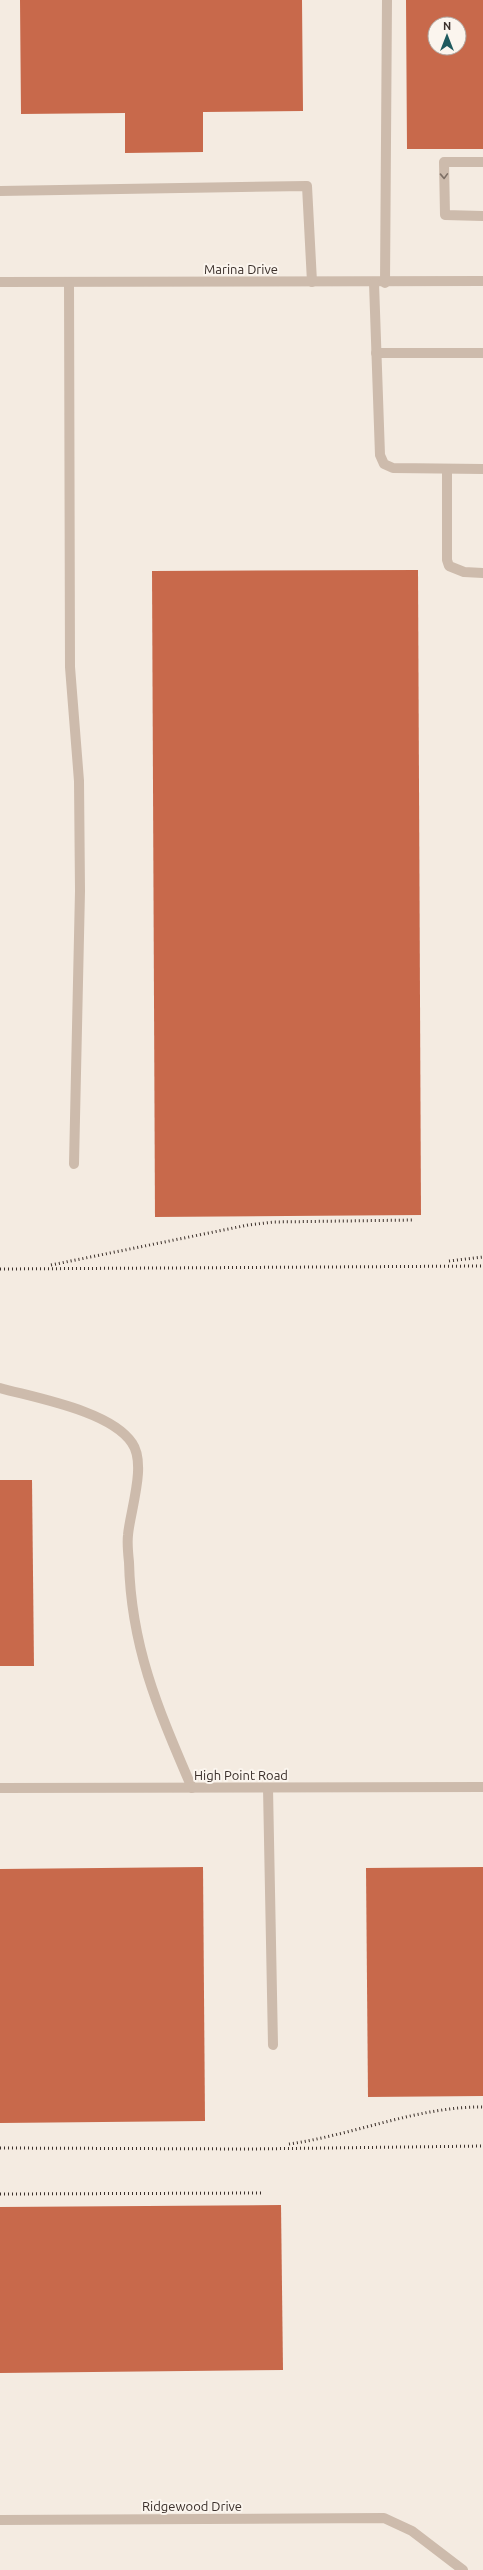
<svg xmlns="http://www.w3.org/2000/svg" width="483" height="2570" font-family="Ubuntu,sans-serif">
	<rect width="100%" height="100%" fill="#f4ebe1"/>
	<g fill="#c8694b" fill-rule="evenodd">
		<polygon points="20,0 302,0 303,111 203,112 203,152 125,153 125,113 21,114"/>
		<path d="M 406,0 L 483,0 L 483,149 L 407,149 ZM 435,24 L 459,24 L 459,48 L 435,48 Z"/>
		<polygon points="418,570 421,1215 155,1217 152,571"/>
		<polygon points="0,1480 32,1480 34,1666 0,1666"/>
		<polygon points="203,1867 205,2121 0,2123 0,1869"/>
		<polygon points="483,1867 483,2096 368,2097 366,1868"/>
		<polygon points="281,2205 283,2370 0,2373 0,2207"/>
	</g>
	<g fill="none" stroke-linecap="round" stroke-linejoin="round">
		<g stroke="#cdbbac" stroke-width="10">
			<polyline points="483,162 444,162 445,215 483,216"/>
			<polyline points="0,191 307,186 312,282"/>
			<polyline points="0,282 483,281"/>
			<polyline points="69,282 70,667 79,781 80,891 74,1164"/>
			<polyline points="374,283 380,455 384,464 393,468 483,469"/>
			<polyline points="385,283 387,0"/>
			<polyline points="376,353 483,353"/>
			<polyline points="447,469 447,560 449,566 464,572 483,573"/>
			<path d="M 0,1388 C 36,1398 111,1411 132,1443 C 147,1464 130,1511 128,1535 C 127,1544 128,1553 129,1562 C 131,1648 159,1711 192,1788"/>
			<polyline points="0,1788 483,1787"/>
			<polyline points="268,1788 273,2045"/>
			<polyline points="0,2520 384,2518 412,2531 463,2570"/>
		</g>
		<g stroke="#3b302b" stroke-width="3" stroke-dasharray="1 3" stroke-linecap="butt">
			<polyline points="449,1261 483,1257"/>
			<polyline points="51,1265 248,1225 274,1222 414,1220"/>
			<polyline points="0,1269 483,1266"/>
			<path d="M 289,2144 C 353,2135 420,2106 483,2107"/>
			<polyline points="0,2148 249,2149 483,2146"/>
			<polyline points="0,2194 264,2193"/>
		</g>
	</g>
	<defs><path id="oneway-chevron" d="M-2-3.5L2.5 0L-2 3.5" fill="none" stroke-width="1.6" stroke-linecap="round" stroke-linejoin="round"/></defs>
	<use stroke="#7d6f65" href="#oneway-chevron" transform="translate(444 176) rotate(88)"/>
	<g text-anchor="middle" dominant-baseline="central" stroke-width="4" stroke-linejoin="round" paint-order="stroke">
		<g font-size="13" fill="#3b302b" stroke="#fbf5ee">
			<text x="241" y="269">Marina Drive</text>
			<text x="241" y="1775">High Point Road</text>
			<text x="192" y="2506">Ridgewood Drive</text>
		</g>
	</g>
	<g transform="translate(447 36)"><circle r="19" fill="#fbf5ee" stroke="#aea6a0"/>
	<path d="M0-3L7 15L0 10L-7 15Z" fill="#1f5a5e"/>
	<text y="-6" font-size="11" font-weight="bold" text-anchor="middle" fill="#3b302b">N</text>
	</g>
</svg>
